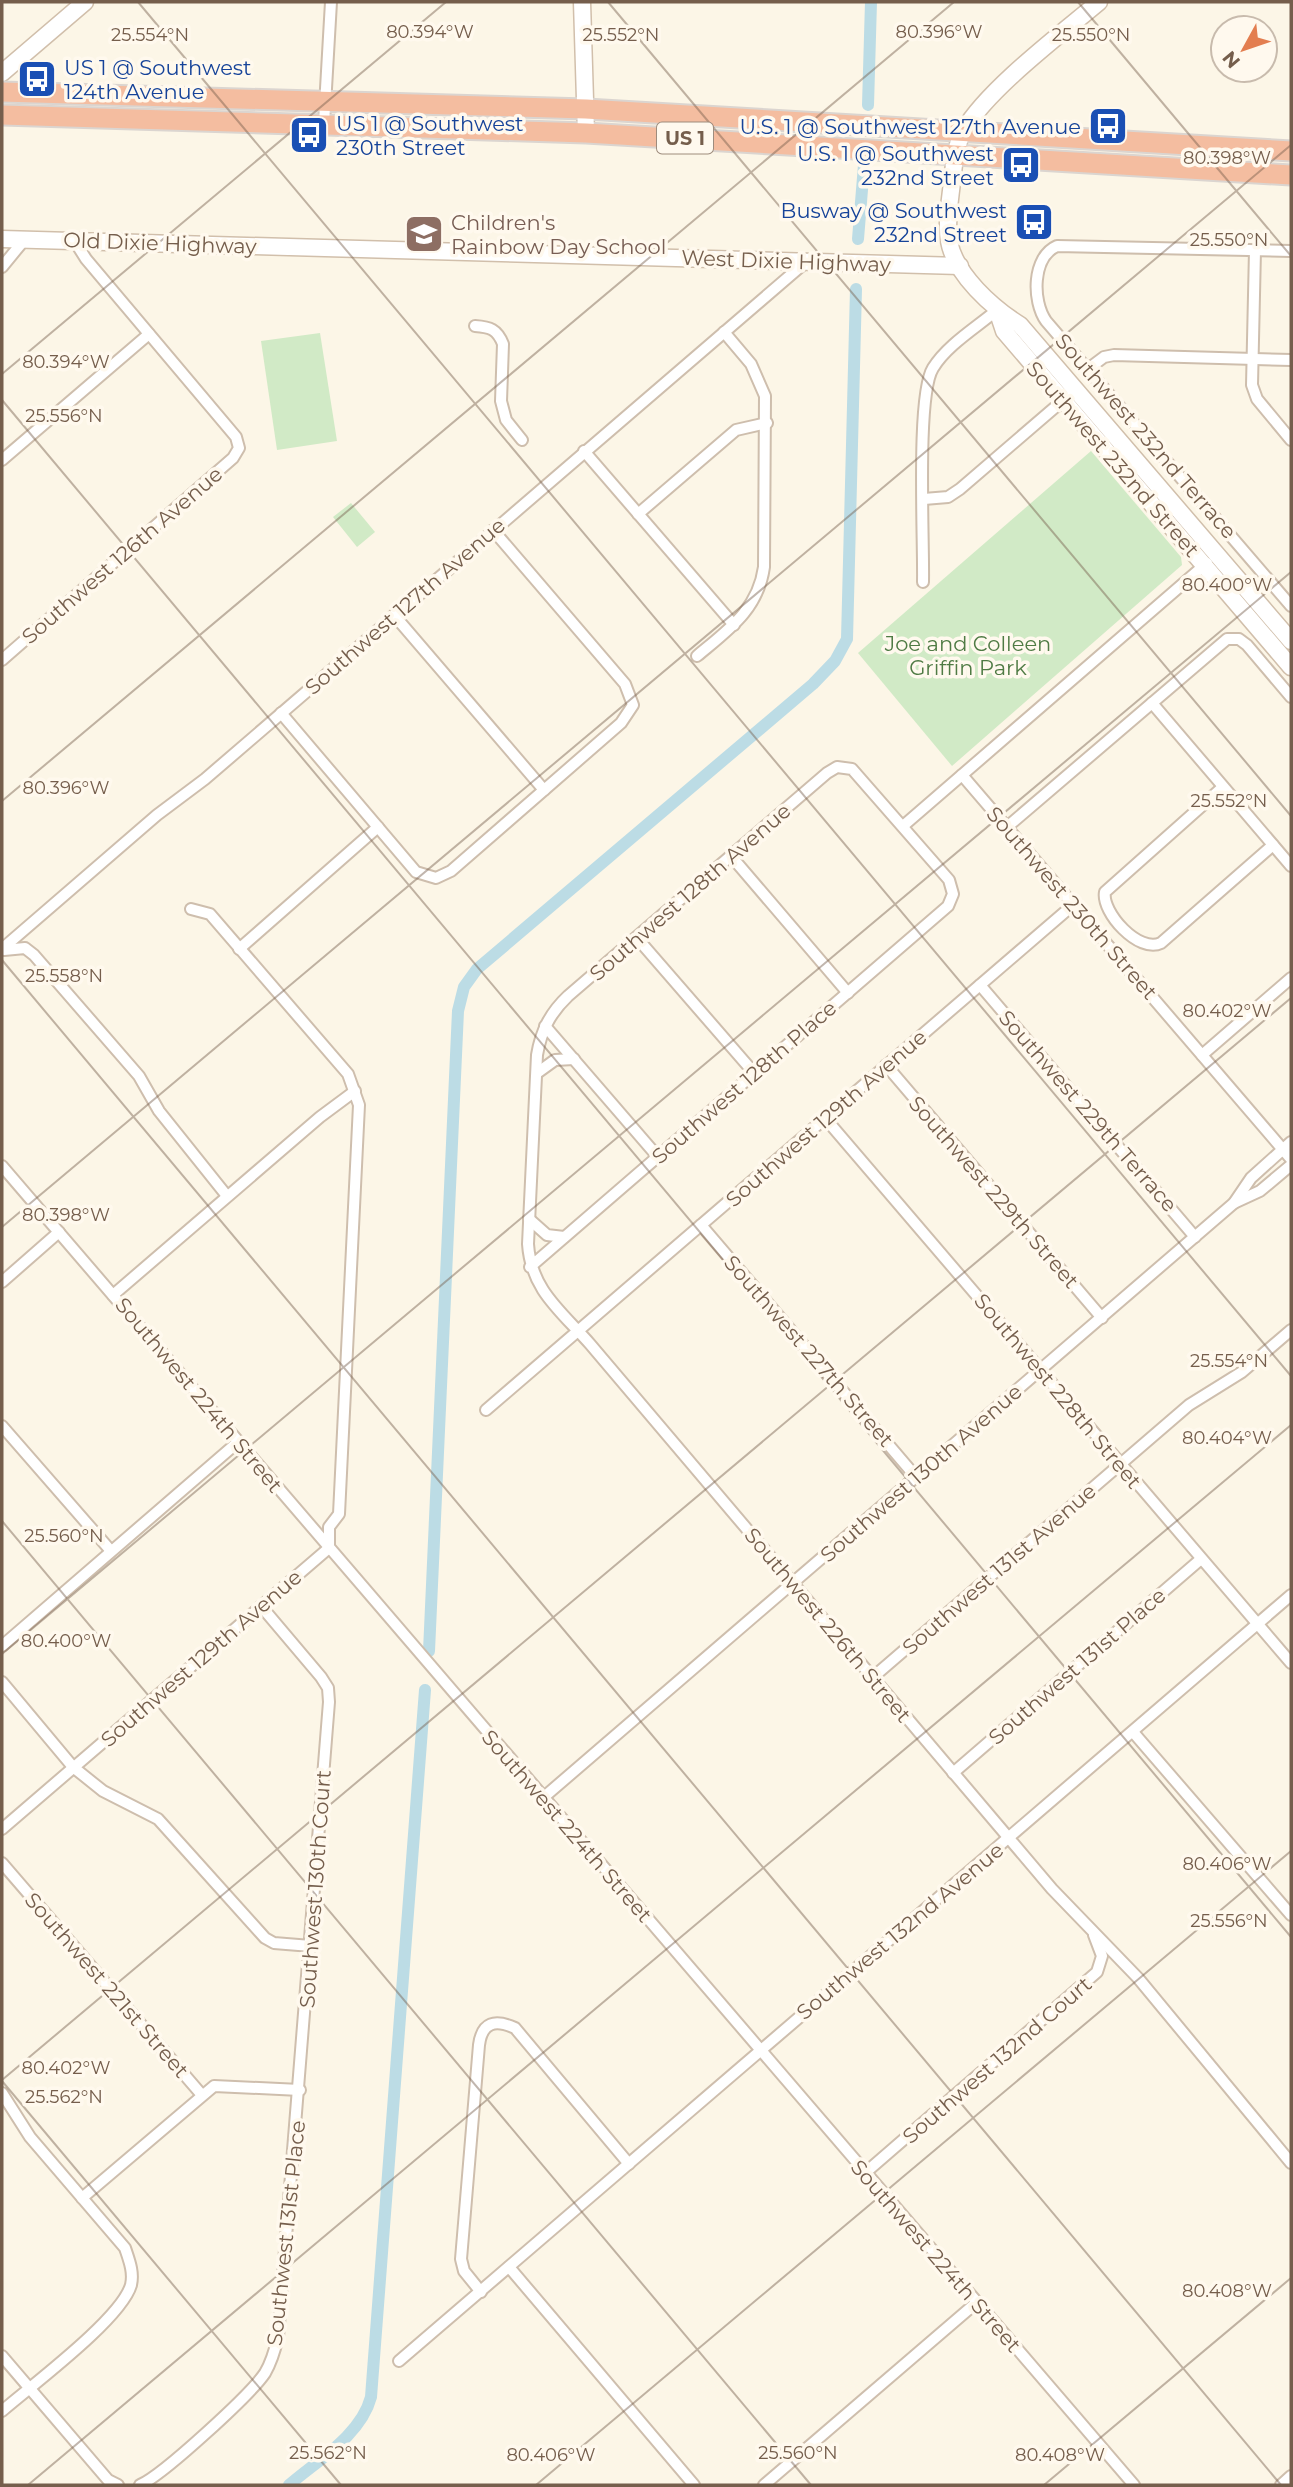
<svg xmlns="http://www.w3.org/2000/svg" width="1293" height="2487" font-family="Montserrat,sans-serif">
	<rect width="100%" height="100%" fill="#fcf6e7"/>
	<g fill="#d1eac6">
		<polygon points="320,333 337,441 277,450 261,341"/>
		<polygon points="1091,451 1181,557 1182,565 952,766 858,653"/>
		<polygon points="351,503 375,532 357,547 333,517"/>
	</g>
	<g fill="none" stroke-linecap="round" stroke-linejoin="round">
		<g stroke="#bcdce5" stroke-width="12">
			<polyline points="868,105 871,2"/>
			<polyline points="858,239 864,165"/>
			<polyline points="429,1651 458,1011 464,987 477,969 813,684 835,661 847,639 856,289"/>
			<path d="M 289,2485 C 318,2460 361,2435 371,2397 L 425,1690"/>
		</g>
		<g stroke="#cebead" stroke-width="14">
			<g id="street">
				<polyline points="324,123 331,2"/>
				<polyline points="1255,250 1252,385 1257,399 1291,440"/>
				<path d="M 1291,251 L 1057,246 C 1032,257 1032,301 1046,321 L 1291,606"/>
				<polyline points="2,267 25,239"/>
				<path d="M 475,326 C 490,327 497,329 503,344 L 501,401 L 506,420 L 522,440"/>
				<polyline points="1088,369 1104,357 1114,355 1291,360"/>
				<polyline points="584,451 734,625"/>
				<polyline points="2,460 149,334"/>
				<polyline points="924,499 948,497 960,489 1067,397"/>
				<polyline points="638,514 736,430 767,423"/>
				<path d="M 923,582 C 924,542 916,395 933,368 C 947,345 977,327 997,310"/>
				<polyline points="394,615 544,790"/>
				<path d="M 697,656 C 728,630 758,610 764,567 L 765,396 L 751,364 L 724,332"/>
				<polyline points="2,660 233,458 239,448 236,437 86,259 74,240"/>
				<polyline points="1152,703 1291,866"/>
				<polyline points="281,713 416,872 436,878 451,871 621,723 633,705 625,684 493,530"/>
				<polyline points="962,775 1291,1159"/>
				<path d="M 1223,787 L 1105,892 C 1101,912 1139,954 1161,943 L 1273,845"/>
				<polyline points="903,826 1207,563"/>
				<polyline points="1007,827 1227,639 1239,639 1247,645 1291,697"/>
				<polyline points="731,856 848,993"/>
				<polyline points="637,938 755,1074"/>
				<polyline points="2,949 157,815 205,779 807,261"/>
				<polyline points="239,949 378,827"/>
				<polyline points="4,950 25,948 34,955 139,1076 159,1111 227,1196"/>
				<polyline points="980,985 1195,1237"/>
				<polyline points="545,1026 658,1157"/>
				<polyline points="1202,1055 1291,978"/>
				<polyline points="886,1065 1102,1318"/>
				<polyline points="537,1073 555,1060 574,1059"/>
				<polyline points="825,1118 1291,1663"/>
				<polyline points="2,1166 1134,2485"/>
				<polyline points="1234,1203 1260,1191 1291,1165"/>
				<polyline points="529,1219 547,1235 564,1237"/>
				<polyline points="701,1225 916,1477"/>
				<path d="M 530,1267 L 948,906 L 953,894 L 949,880 L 852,769 L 837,767 L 827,773 L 568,996 C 550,1013 541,1031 537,1055 L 528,1244 C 531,1290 561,1311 590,1344 L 1052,1889 L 1138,1978 L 1291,2163"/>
				<polyline points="2,1282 59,1232"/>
				<polyline points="113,1295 320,1117 355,1091"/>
				<polyline points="486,1410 1073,905"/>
				<polyline points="2,1426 111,1551"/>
				<polyline points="2,1646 238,1442"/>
				<polyline points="872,1678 1189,1405 1242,1372 1291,1330"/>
				<polyline points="2,1682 73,1767 103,1791 158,1819 265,1938 274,1943 311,1946"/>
				<polyline points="1133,1732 1291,1915"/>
				<polyline points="953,1773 1201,1559"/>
				<polyline points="544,1797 1234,1203 1251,1178 1291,1142"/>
				<polyline points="2,1829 329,1548 329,1527 339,1514 359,1105 348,1074 210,914 191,909"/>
				<polyline points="2,1863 201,2094"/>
				<path d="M 2,2093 L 30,2137 L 125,2248 C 129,2260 134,2272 131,2285 C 121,2319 32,2385 2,2411"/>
				<polyline points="865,2173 1097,1972 1102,1956 1094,1935"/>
				<polyline points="82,2198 214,2086 300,2090"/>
				<polyline points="509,2267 694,2485"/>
				<path d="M 481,2292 L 464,2271 L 461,2259 L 479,2045 C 482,2022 495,2019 515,2028 L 629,2164"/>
				<polyline points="2,2356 108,2480 118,2485"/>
				<polyline points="399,2361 1291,1595"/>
				<path d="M 140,2485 C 163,2475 251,2394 265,2373 C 272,2361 275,2350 278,2337 L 329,1702 L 328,1688 L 321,1677 L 261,1606"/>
				<polyline points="764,2485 976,2303"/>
				<polyline points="1281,2485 1291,2476"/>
			</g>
		</g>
		<g stroke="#d1bfab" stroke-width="19">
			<g id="secondary">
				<polyline points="582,2 586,133"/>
				<path d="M 1099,2 C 1061,34 988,89 964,130 C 955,146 954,165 952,182 C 950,201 946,222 949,241 C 955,275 993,308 1020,325 L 1291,641"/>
				<polyline points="2,73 85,2"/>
				<polyline points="2,239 960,266"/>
				<polyline points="997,310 1004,331 1291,667"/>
			</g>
		</g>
		<g stroke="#dbd5d0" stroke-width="23">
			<g id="highway">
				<polyline points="2,92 586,109 1291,151"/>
				<polyline points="2,115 586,133 1291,175"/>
			</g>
		</g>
		<use href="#street" stroke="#fff" stroke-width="10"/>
		<use href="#secondary" stroke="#fff" stroke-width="16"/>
		<use href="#highway" stroke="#f4bda0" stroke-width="19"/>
	</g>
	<path fill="none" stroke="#755e4c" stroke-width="2" stroke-opacity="0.45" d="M 138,2 L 1291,1376M 608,2 L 1291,816M 1078,2 L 1291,256M 2,374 L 446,2M 2,400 L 1291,1937M 2,801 L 954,2M 2,960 L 1281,2485M 2,1227 L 1291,145M 2,1521 L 811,2485M 2,1654 L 1291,572M 2,2080 L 1291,998M 2,2081 L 341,2485M 28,2485 L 1291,1425M 536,2485 L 1291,1851M 1044,2485 L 1291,2278"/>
	<defs>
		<g id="bus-square" transform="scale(2.0125)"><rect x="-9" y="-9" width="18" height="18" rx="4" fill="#1a4fb4" stroke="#fff9ee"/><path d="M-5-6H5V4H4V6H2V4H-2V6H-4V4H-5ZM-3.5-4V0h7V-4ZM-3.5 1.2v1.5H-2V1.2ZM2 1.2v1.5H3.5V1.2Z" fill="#fff"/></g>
		<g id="school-square" transform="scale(2.0125)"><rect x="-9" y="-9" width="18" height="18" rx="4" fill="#8d6e63" stroke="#fff9ee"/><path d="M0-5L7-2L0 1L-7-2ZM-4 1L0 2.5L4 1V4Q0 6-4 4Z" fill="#fff"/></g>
	</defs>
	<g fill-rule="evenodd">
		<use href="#bus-square" x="37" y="79"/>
		<use href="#bus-square" x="1108" y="126"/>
		<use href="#bus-square" x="309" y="135"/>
		<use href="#bus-square" x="1021" y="165"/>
		<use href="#bus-square" x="1034" y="222"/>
		<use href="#school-square" x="424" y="234"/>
	</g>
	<g text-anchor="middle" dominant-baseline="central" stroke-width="7" stroke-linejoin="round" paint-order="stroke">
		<rect fill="#fff9ee" stroke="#9e8c7d" stroke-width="2" x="657" y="122.5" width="56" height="31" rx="5"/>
		<g font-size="19" font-weight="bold" fill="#755e4c">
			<text x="685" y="138">US 1</text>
		</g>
		<g font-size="21" fill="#164399" stroke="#fff9ee" text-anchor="end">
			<text x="64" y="67" text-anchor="start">US 1 @ Southwest<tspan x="64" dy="24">124th Avenue</tspan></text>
			<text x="336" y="123" text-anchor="start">US 1 @ Southwest<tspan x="336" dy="24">230th Street</tspan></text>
			<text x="1081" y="126">U.S. 1 @ Southwest 127th Avenue</text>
			<text x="994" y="153">U.S. 1 @ Southwest<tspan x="994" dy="24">232nd Street</tspan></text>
			<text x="1007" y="210">Busway @ Southwest<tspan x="1007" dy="24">232nd Street</tspan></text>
		</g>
		<g font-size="21" fill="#785e54" stroke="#fff9ee" text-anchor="start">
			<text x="451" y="222">Children's<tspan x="451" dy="24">Rainbow Day School</tspan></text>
		</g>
		<g font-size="21" fill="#755e4c" stroke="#fff9ee">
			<text transform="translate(160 243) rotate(2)">Old Dixie Highway</text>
			<text transform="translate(786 261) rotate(2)">West Dixie Highway</text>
			<text transform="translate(1146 436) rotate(49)">Southwest 232nd Terrace</text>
			<text transform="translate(1113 459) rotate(49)">Southwest 232nd Street</text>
			<text transform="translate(122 555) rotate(-41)">Southwest 126th Avenue</text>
			<text transform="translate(405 606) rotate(-41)">Southwest 127th Avenue</text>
			<text transform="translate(690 892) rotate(-41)">Southwest 128th Avenue</text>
			<text transform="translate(1072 903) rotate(49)">Southwest 230th Street</text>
			<text transform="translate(744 1082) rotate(-41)">Southwest 128th Place</text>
			<text transform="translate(1088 1111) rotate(49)">Southwest 229th Terrace</text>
			<text transform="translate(826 1118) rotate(-41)">Southwest 129th Avenue</text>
			<text transform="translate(994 1192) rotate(49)">Southwest 229th Street</text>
			<text transform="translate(809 1351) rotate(49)">Southwest 227th Street</text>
			<text transform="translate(1058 1391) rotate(50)">Southwest 228th Street</text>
			<text transform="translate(199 1395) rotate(50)">Southwest 224th Street</text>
			<text transform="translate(921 1473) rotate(-41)">Southwest 130th Avenue</text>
			<text transform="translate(999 1569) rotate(-41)">Southwest 131st Avenue</text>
			<text transform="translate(828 1625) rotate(50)">Southwest 226th Street</text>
			<text transform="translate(201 1658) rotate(-41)">Southwest 129th Avenue</text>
			<text transform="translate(1077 1666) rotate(-41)">Southwest 131st Place</text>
			<text transform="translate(567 1826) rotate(49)">Southwest 224th Street</text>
			<text transform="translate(315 1889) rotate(-86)">Southwest 130th Court</text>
			<text transform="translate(900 1931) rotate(-40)">Southwest 132nd Avenue</text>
			<text transform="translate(107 1985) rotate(49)">Southwest 221st Street</text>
			<text transform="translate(997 2060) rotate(-41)">Southwest 132nd Court</text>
			<text transform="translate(286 2233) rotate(-84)">Southwest 131st Place</text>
			<text transform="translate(936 2256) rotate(49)">Southwest 224th Street</text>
		</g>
		<g font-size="21" fill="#4f7b44" stroke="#fff9ee">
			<text x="968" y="643">Joe and Colleen<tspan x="968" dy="24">Griffin Park</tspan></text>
		</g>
	</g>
	<g font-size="18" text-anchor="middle" fill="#755e4c" stroke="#fff9ee" stroke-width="7" stroke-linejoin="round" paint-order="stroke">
		<text x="430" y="38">80.394°W</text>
		<text x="939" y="38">80.396°W</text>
		<text x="150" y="41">25.554°N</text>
		<text x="621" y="41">25.552°N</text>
		<text x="1091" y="41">25.550°N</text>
		<text x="1227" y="164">80.398°W</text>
		<text x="1229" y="246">25.550°N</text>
		<text x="66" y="368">80.394°W</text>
		<text x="64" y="422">25.556°N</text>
		<text x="1227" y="591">80.400°W</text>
		<text x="66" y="794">80.396°W</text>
		<text x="1229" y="807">25.552°N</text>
		<text x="64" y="982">25.558°N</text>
		<text x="1227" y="1017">80.402°W</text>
		<text x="66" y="1221">80.398°W</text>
		<text x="1229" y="1367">25.554°N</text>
		<text x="1227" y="1444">80.404°W</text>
		<text x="64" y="1542">25.560°N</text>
		<text x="66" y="1647">80.400°W</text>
		<text x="1227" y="1870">80.406°W</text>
		<text x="1229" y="1927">25.556°N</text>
		<text x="66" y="2074">80.402°W</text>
		<text x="64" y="2103">25.562°N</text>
		<text x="1227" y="2297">80.408°W</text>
		<text x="328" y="2459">25.562°N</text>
		<text x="798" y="2459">25.560°N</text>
		<text x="551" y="2461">80.406°W</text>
		<text x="1060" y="2461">80.408°W</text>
	</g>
	<rect width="1293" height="2487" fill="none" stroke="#755e4c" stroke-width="7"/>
	<g transform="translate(1244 49) rotate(230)"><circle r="33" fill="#fff9ee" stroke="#c8bbad" stroke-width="2"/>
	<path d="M0-5L12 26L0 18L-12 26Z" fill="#e37e50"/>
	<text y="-10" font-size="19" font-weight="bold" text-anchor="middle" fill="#755e4c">N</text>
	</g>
</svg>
